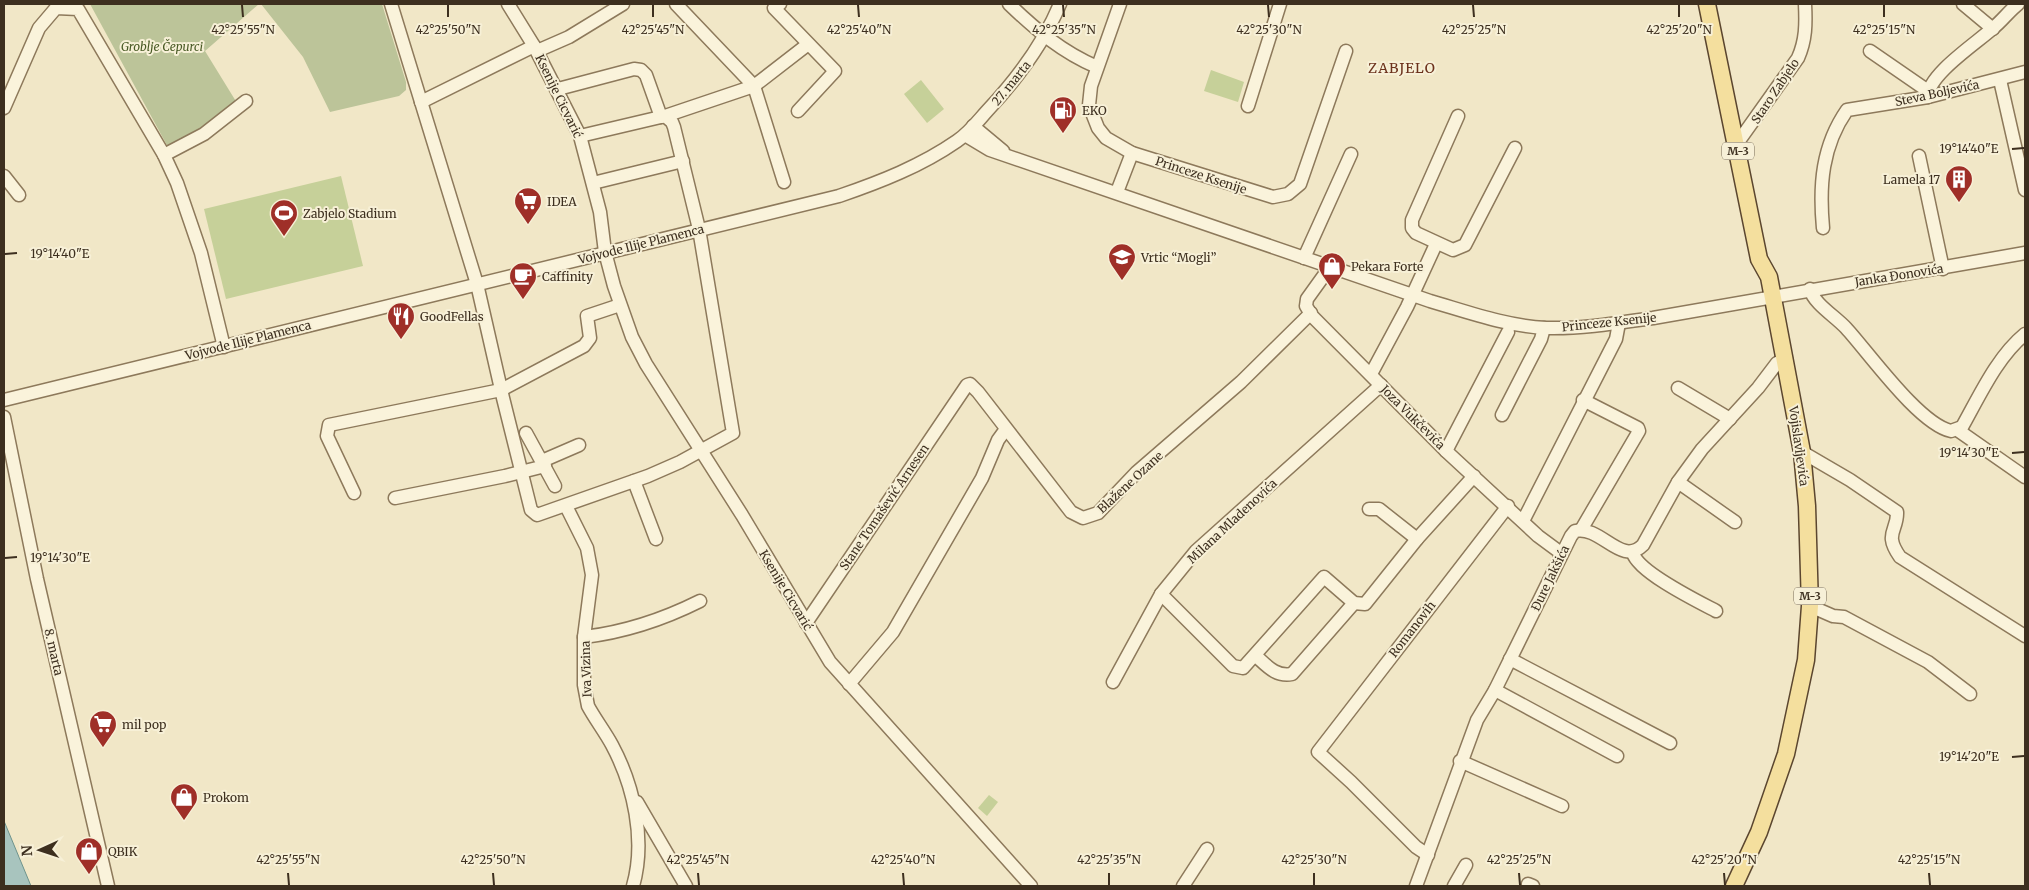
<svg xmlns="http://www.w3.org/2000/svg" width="2029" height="890" font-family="Merriweather,serif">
	<rect width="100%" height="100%" fill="#f1e7c7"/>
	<g fill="#c6d099">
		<polygon points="1211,70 1244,82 1238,102 1204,91"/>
		<polygon points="921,80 944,109 927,123 904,94"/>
		<polygon points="341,176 363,266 226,299 204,209"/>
		<polygon points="989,795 998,802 987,816 978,808"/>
	</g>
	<g fill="#bcc499">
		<polygon points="90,4 259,4 205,51 237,103 194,136 169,149"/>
		<polygon points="261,4 382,4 406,82 406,90 399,96 330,112 303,57"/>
	</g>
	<polygon fill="#a8c4be" stroke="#6e938c" points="4,821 31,886 4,886"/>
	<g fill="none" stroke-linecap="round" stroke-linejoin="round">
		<g stroke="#8d795b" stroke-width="15">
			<g id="minor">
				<polyline points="391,4 477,284 503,398 531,510 537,515 648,476 680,462 733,433 699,229 674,127 672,122 665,116"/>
				<polyline points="508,4 534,46 580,136 600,212 605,252 614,286 632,337 646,364 742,515 830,662 1031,886"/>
				<polyline points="676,4 754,86 784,182"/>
				<polyline points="780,4 774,8 835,71 798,111"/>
				<path d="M 1009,4 C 1036,30 1062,52 1097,67"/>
				<polyline points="1120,4 1091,86 1089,105 1098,128 1106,138 1132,153 1273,197 1288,194 1300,184 1346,51"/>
				<polyline points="1963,4 1993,29"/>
				<polyline points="537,51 569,37 623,4"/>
				<polyline points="1870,51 1928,91"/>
				<polyline points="2000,80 2025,190"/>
				<polyline points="558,89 634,69 641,70 646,75 661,117"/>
				<path d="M 1928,97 C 1927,75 1978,42 1993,28 C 2002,21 2009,11 2018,4"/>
				<polyline points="421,102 534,46"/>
				<polyline points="1248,106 1280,4"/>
				<polyline points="4,108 39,28 56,8 78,9 164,155 177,183 201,253 224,347"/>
				<polyline points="1458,116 1412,220 1412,228 1416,233 1453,250 1465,245 1515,148"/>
				<polyline points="973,126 1003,151"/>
				<path d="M 965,135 L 990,150 L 1430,301 C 1468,312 1506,326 1546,328 C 1582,329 1618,323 1653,318 L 2025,253"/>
				<polyline points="580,136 665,116 754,86 807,45"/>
				<path d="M 1736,145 L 1798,58 C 1806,40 1806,24 1805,4"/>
				<polyline points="164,155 204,134 246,101"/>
				<polyline points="1919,156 1943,269"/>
				<polyline points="4,176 19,195"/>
				<polyline points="593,183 683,161"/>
				<polyline points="1117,192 1132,153"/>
				<path d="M 1823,228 C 1819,185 1822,146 1847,110 L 1928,97 L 2025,72"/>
				<polyline points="1304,258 1351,154"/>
				<polyline points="1330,267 1307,299 1306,306 1312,316 1446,451 1538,536 1561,553"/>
				<path d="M 1810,289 C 1814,304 1835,316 1846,328 C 1869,353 1919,424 1951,431 L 1962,427 C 1980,395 1997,357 2025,334"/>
				<polyline points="1371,374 1407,307 1436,244"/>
				<polyline points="1678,388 1730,419"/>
				<path d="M 4,400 L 839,196 C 880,182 921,166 957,141 C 969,133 978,121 987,111 C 1017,79 1043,45 1060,4"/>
				<polyline points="1502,415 1541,339 1544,328"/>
				<polyline points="4,417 37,579 108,886"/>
				<polyline points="1959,431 2025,477"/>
				<polyline points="526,433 555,486"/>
				<polyline points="1446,451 1508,332"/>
				<path d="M 1802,452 L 1850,480 L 1897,512 C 1898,531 1883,533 1900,557 L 2025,636"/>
				<polyline points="542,461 579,445"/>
				<polyline points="634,481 656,539"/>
				<polyline points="1678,482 1735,522"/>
				<polyline points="354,493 327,436 329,425 501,390 584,346 590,338 587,316 620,305"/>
				<polyline points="395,498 505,476 545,466"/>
				<path d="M 566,506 L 587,548 L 592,575 L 584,637 L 584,685 L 588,706 C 595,719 605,732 612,745 C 634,786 646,840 633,886"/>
				<polyline points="1369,509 1379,509 1417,539"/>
				<polyline points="1523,521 1616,339 1619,323"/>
				<polyline points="1581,530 1639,431 1638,428 1583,400"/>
				<path d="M 1633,553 C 1638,572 1697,601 1716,611"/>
				<polyline points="1161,594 1233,666 1243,668 1324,577 1354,603 1365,604 1417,539 1474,476"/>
				<polyline points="1810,606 1833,616 1844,617 1928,662 1970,694"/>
				<polyline points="806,623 967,385 970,384 978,392 1071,512 1083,518 1098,513 1137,472 1241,382 1311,313"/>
				<path d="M 584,637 C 626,632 662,620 700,601"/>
				<path d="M 1256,656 C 1267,666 1276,677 1292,674 L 1354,603"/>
				<polyline points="1510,659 1670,743"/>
				<polyline points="1113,682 1161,594 1196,551 1381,385"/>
				<polyline points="849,684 893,632 982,478 998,440 1006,429"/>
				<polyline points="1495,690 1617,756"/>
				<polyline points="1460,761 1562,806"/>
				<polyline points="637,802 686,886"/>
				<polyline points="1428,855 1416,847 1351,782 1318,752 1508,506"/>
				<polyline points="1528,884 1533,886"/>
				<polyline points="1183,886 1207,849"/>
				<path d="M 1416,886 L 1477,720 L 1495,690 L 1571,536 L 1575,531 C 1601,525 1621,567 1643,545 L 1678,482 L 1702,449 L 1758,388 L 1777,363 L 1786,359"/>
				<polyline points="1454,886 1466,865"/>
			</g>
		</g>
		<g stroke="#5b462f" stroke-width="19">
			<polyline id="major" points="1707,4 1759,259 1769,277 1802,452 1807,506 1810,606 1806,660 1786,754 1759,832 1734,886"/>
		</g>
		<use href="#minor" stroke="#faf3db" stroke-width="12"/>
		<use href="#major" stroke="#f4df9e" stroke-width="16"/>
	</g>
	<path fill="none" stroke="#3d2f1f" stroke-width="2" d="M 242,5 L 243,17M 448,5 L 448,17M 653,5 L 653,17M 858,5 L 859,17M 1063,5 L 1064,17M 1268,5 L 1269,17M 1473,5 L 1474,17M 1679,5 L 1679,17M 1884,5 L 1884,17M 2012,149 L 2024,148M 5,254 L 17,253M 2012,453 L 2024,452M 5,558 L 17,557M 2012,757 L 2024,756M 288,873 L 289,885M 493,873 L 494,885M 698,873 L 699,885M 903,873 L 904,885M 1109,873 L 1109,885M 1314,873 L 1314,885M 1519,873 L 1520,885M 1724,873 L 1725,885M 1929,873 L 1930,885"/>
	<defs>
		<g id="fuel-pin" transform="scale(1.4375)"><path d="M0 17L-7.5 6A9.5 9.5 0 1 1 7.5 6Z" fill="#9f2f28" stroke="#f7f0d7"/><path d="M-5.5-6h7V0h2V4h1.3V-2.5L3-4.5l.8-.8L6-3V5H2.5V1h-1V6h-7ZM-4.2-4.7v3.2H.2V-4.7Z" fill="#fff"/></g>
		<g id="building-pin" transform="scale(1.4375)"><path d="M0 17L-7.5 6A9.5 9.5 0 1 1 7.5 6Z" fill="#9f2f28" stroke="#f7f0d7"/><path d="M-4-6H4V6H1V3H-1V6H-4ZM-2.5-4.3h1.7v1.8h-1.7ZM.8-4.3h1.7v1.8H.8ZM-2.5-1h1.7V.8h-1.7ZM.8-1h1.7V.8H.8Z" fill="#fff"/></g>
		<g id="supermarket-pin" transform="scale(1.4375)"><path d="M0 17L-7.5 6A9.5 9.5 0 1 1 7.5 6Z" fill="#9f2f28" stroke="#f7f0d7"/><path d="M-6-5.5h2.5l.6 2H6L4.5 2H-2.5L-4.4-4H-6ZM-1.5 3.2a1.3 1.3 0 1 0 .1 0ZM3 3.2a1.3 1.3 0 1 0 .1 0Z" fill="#fff"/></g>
		<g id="stadium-pin" transform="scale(1.4375)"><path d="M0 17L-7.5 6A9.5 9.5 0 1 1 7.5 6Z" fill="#9f2f28" stroke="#f7f0d7"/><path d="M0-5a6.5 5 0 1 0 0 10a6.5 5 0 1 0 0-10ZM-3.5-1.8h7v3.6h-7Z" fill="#fff"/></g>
		<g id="school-pin" transform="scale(1.4375)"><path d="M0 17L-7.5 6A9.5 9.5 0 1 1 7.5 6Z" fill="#9f2f28" stroke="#f7f0d7"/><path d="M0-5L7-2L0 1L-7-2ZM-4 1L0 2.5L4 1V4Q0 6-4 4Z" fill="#fff"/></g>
		<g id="shop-pin" transform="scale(1.4375)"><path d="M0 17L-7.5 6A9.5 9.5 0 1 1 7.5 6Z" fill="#9f2f28" stroke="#f7f0d7"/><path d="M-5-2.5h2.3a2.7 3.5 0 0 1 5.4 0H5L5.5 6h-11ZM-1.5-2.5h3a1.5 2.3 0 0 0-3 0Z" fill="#fff"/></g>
		<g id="cafe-pin" transform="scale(1.4375)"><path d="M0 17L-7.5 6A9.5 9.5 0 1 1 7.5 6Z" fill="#9f2f28" stroke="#f7f0d7"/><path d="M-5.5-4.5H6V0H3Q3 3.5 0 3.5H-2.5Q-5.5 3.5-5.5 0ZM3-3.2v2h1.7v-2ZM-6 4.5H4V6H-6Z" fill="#fff"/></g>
		<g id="restaurant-pin" transform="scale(1.4375)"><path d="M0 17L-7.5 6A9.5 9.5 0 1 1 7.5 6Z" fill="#9f2f28" stroke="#f7f0d7"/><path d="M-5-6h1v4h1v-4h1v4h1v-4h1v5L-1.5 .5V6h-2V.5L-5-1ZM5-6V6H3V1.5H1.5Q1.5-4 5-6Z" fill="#fff"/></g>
	</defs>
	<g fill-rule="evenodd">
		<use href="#fuel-pin" x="1063" y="110"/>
		<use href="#building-pin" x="1959" y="179"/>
		<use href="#supermarket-pin" x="528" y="201"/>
		<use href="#stadium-pin" x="284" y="213"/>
		<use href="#school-pin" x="1122" y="257"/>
		<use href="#shop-pin" x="1332" y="266"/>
		<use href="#cafe-pin" x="523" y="276"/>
		<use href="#restaurant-pin" x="401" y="316"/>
		<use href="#supermarket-pin" x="103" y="724"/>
		<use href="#shop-pin" x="184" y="797"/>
		<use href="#shop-pin" x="89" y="851"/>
	</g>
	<g text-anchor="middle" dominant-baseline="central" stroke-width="4" stroke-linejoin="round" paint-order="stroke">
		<g fill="#f7f0d7" stroke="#756956" stroke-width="1">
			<rect x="1722" y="142.5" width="32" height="17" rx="4"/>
			<rect x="1794" y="587.5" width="32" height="17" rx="4"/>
		</g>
		<g font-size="11" font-weight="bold" fill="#3d2f1f">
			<text x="1738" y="151">M-3</text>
			<text x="1810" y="596">M-3</text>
		</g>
		<g font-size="12" font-style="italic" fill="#495a25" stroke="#f7f0d7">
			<text x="162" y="46">Groblje Čepurci</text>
		</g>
		<g font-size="12" fill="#3d2f1f" stroke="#f7f0d7">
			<text transform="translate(1011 83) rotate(-51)">27. marta</text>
			<text transform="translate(1775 91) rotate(-56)">Staro Zabjelo</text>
			<text transform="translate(1937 93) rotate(-12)">Steva Boljevića</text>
			<text transform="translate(559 96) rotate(64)">Ksenije Cicvarić</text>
			<text transform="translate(1201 175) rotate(18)">Princeze Ksenije</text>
			<text transform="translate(641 244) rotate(-14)">Vojvode Ilije Plamenca</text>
			<text transform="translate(1899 275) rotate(-9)">Janka Đonovića</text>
			<text transform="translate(1609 322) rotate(-6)">Princeze Ksenije</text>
			<text transform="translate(248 340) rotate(-14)">Vojvode Ilije Plamenca</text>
			<text transform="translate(1413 417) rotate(45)">Joza Vukčevića</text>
			<text transform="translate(1799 446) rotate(82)">Vojislavljevića</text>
			<text transform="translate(1130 482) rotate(-43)">Blažene Ozane</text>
			<text transform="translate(884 507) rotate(-56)">Stane Tomašević Arnesen</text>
			<text transform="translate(1232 521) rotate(-43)">Milana Mladenovića</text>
			<text transform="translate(1550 578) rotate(-64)">Đure Jakšića</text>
			<text transform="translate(786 590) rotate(59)">Ksenije Cicvarić</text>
			<text transform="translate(1412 629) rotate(-52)">Romanovih</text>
			<text transform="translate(54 652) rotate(77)">8. marta</text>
			<text transform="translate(586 669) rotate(-92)">Iva Vizina</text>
		</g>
		<g font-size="12" fill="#3d2f1f" stroke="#f7f0d7" text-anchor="start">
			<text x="1082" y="110">EKO</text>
			<text x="1940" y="179" text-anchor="end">Lamela 17</text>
			<text x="547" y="201">IDEA</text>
			<text x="303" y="213">Zabjelo Stadium</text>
			<text x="1141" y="257">Vrtic “Mogli”</text>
			<text x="1351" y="266">Pekara Forte</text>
			<text x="542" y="276">Caffinity</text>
			<text x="420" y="316">GoodFellas</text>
			<text x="122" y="724">mil pop</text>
			<text x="203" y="797">Prokom</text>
			<text x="108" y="851">QBIK</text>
		</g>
		<g font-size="14" letter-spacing="1" fill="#6c321c" stroke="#f7f0d7">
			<text x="1402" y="68">ZABJELO</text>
		</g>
	</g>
	<g font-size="12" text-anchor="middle" fill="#3d2f1f" stroke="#f7f0d7" stroke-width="4" stroke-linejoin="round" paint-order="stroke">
		<text x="243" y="34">42°25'55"N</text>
		<text x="448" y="34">42°25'50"N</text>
		<text x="653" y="34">42°25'45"N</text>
		<text x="859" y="34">42°25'40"N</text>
		<text x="1064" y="34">42°25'35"N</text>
		<text x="1269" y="34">42°25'30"N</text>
		<text x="1474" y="34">42°25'25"N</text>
		<text x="1679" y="34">42°25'20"N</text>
		<text x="1884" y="34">42°25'15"N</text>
		<text x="1969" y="153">19°14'40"E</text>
		<text x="60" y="258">19°14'40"E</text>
		<text x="1969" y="457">19°14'30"E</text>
		<text x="60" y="562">19°14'30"E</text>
		<text x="1969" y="761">19°14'20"E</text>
		<text x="288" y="864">42°25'55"N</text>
		<text x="493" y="864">42°25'50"N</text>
		<text x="698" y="864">42°25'45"N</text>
		<text x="903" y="864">42°25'40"N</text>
		<text x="1109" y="864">42°25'35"N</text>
		<text x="1314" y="864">42°25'30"N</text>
		<text x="1519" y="864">42°25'25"N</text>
		<text x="1724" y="864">42°25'20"N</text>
		<text x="1929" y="864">42°25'15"N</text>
	</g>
	<rect width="2029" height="890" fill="none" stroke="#3d2f1f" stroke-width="10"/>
	<g transform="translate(40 850) rotate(267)" stroke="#f7f0d7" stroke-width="4" paint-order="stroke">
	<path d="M0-4L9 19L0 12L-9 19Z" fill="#3d2f1f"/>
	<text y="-8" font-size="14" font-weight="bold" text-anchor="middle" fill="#3d2f1f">N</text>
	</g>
</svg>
